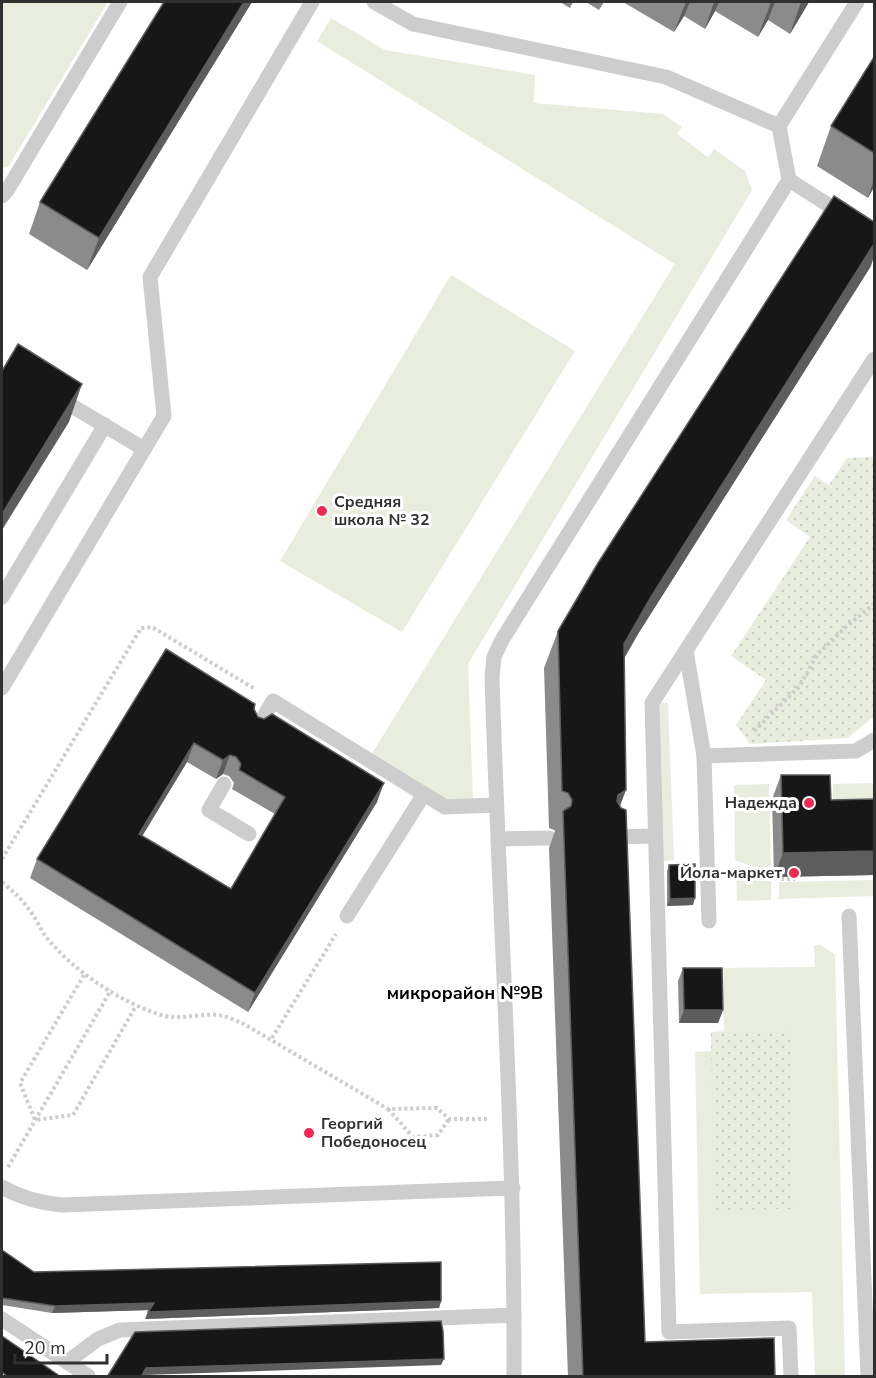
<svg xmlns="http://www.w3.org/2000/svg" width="876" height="1378" font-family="'Nunito Sans',sans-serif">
	<defs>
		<pattern id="park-dots" width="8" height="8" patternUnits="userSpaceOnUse" patternTransform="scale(1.5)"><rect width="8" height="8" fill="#e8eddd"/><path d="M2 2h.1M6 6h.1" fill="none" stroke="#c7ccbe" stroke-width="1.8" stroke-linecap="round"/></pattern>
	</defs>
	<rect width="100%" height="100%" fill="#fff"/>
	<g fill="#e8eddd">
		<polygon points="2,2 108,2 8,167 2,168"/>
		<polygon points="331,18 385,50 535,75 534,103 663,114 682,127 677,134 708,157 714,149 745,171 752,190 468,664 473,800 445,802 371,755 675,264 317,41"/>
		<polygon points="451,275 575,351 402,632 280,561"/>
		<polygon points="658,703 668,703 674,860 663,861"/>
		<polygon points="874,783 874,815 833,816 833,784"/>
		<polygon points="769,784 771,873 735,860 734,785"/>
		<polygon points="736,867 771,882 771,900 737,901"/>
		<polygon points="874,880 874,896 779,899 779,882"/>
		<polygon points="814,945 821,945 835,955 845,1376 815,1376 812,1292 700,1294 695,1052 711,1051 711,1032 724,1031 722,968 815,967"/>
	</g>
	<g fill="url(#park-dots)">
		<polygon points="874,457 874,625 873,626 874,716 848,738 750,744 736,725 766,680 731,656 810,537 786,520 815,476 829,485 847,458"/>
		<polygon points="791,1030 794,1209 714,1210 711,1032"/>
	</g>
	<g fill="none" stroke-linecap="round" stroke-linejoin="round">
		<g stroke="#cdcdcd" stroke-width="4" stroke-dasharray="3 3" stroke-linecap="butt">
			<polyline points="754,731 799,687 817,655 846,627 874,604"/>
			<polyline points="2,859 141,628 152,627 255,689"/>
			<polyline points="775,879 794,879 794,877"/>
			<path d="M 2,882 C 14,892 24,901 33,915 C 38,922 41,931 47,938 C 73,970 116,999 155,1013 C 178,1022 195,1013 218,1015 C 227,1016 236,1021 244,1024 L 388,1109 L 437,1108 L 449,1119 L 489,1119"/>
			<polyline points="84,975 20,1083 35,1120 73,1115 136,1006"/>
			<polyline points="272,1038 336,934"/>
			<polyline points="388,1109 413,1137 438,1135 449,1119"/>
			<polyline points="8,1167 111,990"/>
		</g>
		<g stroke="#cdcdcd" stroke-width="15">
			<polyline points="374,2 413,24 666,77 779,126"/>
			<polyline points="789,180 874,234"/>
			<polyline points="2,196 8,189 120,2"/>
			<polyline points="57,397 144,449"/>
			<polyline points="2,597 105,425"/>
			<polyline points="686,651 704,756 709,921"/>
			<polyline points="2,688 164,416 150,277 312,2"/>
			<polyline points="257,728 273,701 445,807 496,805"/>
			<polyline points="704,756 856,751 874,740"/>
			<polyline points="224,784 209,810 249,834"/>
			<polyline points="613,837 655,836"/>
			<polyline points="498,839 549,838"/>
			<polyline points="347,916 424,794"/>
			<polyline points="849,916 868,1376"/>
			<path d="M 2,1187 C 21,1198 40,1203 62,1205 L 513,1188"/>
			<polyline points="2,1319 88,1376"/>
			<polyline points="67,1362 98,1339 120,1330 514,1315"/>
			<path d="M 514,1376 C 515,1143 499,910 492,676 L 494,657 L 502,640 L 789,180 L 779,126 L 857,2"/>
			<polyline points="791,1376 789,1328 669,1332 652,703 874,359"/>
		</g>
	</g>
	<g fill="#8b8b8b" fill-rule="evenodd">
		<polygon points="164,2 252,2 87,270 29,234 40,202"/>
		<polygon points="560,2 573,2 570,8"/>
		<polygon points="586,2 604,2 599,10"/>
		<polygon points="623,2 809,2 790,34 768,20 758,37 715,11 705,29 684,16 674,32"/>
		<polygon points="874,57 874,187 868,198 817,166 831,126"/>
		<polygon points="871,266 638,634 625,657 620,806 645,1342 775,1377 568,1377 549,848 555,831 554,830 549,828 544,668 558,631"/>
		<path d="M 166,649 L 254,709 L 258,717 L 377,802 L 248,1012 L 30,878 L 37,859 ZM 187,762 L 216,779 L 223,774 L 229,776 L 234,783 L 232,789 L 275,814 L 231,889 L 142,836 Z"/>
		<polygon points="781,775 831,800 874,799 874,875 774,877 772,799"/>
		<polygon points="669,865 693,905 667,906 667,871"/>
		<polygon points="683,968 723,1010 718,1023 679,1023 678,981"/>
		<polygon points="2,1250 34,1272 441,1301 439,1308 145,1319 150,1310 52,1313 2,1305"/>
	</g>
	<g fill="#5d5d5d">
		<polygon points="244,2 252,2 87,270 99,238"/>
		<polygon points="686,2 690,2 684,16 674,32"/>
		<polygon points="714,2 719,2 715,11 705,29"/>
		<polygon points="771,2 775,2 768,20 758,37"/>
		<polygon points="801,2 809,2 790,34"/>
		<polygon points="874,179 874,187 868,198"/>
		<polygon points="874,244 874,256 871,266 638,634 611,681 624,644 651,597"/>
		<polygon points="82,384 69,422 2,530 2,514"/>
		<polygon points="194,743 187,762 132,853 139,834"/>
		<polygon points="230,755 223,774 216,779 223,760"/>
		<polygon points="384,783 377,802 248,1012 255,993"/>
		<polygon points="626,790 612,827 618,795"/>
		<polygon points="874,851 874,875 774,877 783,853"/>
		<polygon points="695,898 693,905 667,906 670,899"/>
		<polygon points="684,1010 723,1010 718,1023 679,1023"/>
		<polygon points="441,1301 439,1308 145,1319 148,1312"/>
		<polygon points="154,1303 151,1310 52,1313 55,1306"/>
		<polygon points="444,1359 441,1365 144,1375 142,1377 141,1377 146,1368"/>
	</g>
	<g fill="#171717" stroke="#5d5d5d" stroke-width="1.5" fill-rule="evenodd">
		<polygon points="164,2 244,2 99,238 40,202"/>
		<polygon points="874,57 874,153 831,126"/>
		<polygon points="834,196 874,222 874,244 651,597 624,644 626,790 618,795 617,801 621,808 626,810 645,1342 774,1338 775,1377 583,1377 563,811 571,806 572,800 568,793 562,791 558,631 598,563"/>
		<polygon points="18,344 82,384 2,514 2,371"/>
		<path d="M 166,649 L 255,704 L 254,709 L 258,717 L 264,719 L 272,714 L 384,783 L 255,993 L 37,859 ZM 194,743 L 223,760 L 230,755 L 236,757 L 241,764 L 239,770 L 285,797 L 231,889 L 139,834 Z"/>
		<polygon points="781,775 830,775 831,800 874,799 874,851 783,853"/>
		<polygon points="695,864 695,898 670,899 669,865"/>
		<polygon points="683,968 722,968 723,1010 684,1010"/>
		<polygon points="2,1250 34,1272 441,1262 441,1301 148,1312 154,1303 55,1306 2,1298"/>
		<polygon points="441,1321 443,1331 444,1359 146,1368 141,1377 107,1377 135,1332"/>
		<polygon points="2,1336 61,1377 8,1377 2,1372"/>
	</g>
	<g fill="#ef2952" stroke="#fff" stroke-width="2">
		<circle cx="322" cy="511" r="6"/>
		<circle cx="809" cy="803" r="6"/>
		<circle cx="794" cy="873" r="6"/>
		<circle cx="309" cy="1133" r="6"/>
	</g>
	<g text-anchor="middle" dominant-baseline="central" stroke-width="6" stroke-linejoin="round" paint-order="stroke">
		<g font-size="16" font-weight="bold" fill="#303030" stroke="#fff" text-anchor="start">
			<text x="334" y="502">Средняя<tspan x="334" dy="18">школа № 32</tspan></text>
			<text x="797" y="803" text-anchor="end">Надежда</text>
			<text x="782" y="873" text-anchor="end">Йола-маркет</text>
			<text x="321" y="1124">Георгий<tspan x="321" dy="18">Победоносец</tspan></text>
		</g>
		<g font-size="18" font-weight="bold" fill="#000" stroke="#fff">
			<text x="465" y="993">микрорайон №9В</text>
		</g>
	</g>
	<rect width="876" height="1378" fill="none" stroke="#303030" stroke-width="6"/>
	<path d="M15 1354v9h92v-9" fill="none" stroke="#303030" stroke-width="3"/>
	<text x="24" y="1354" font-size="18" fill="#303030" stroke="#ffffff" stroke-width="4.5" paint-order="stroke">20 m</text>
</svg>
